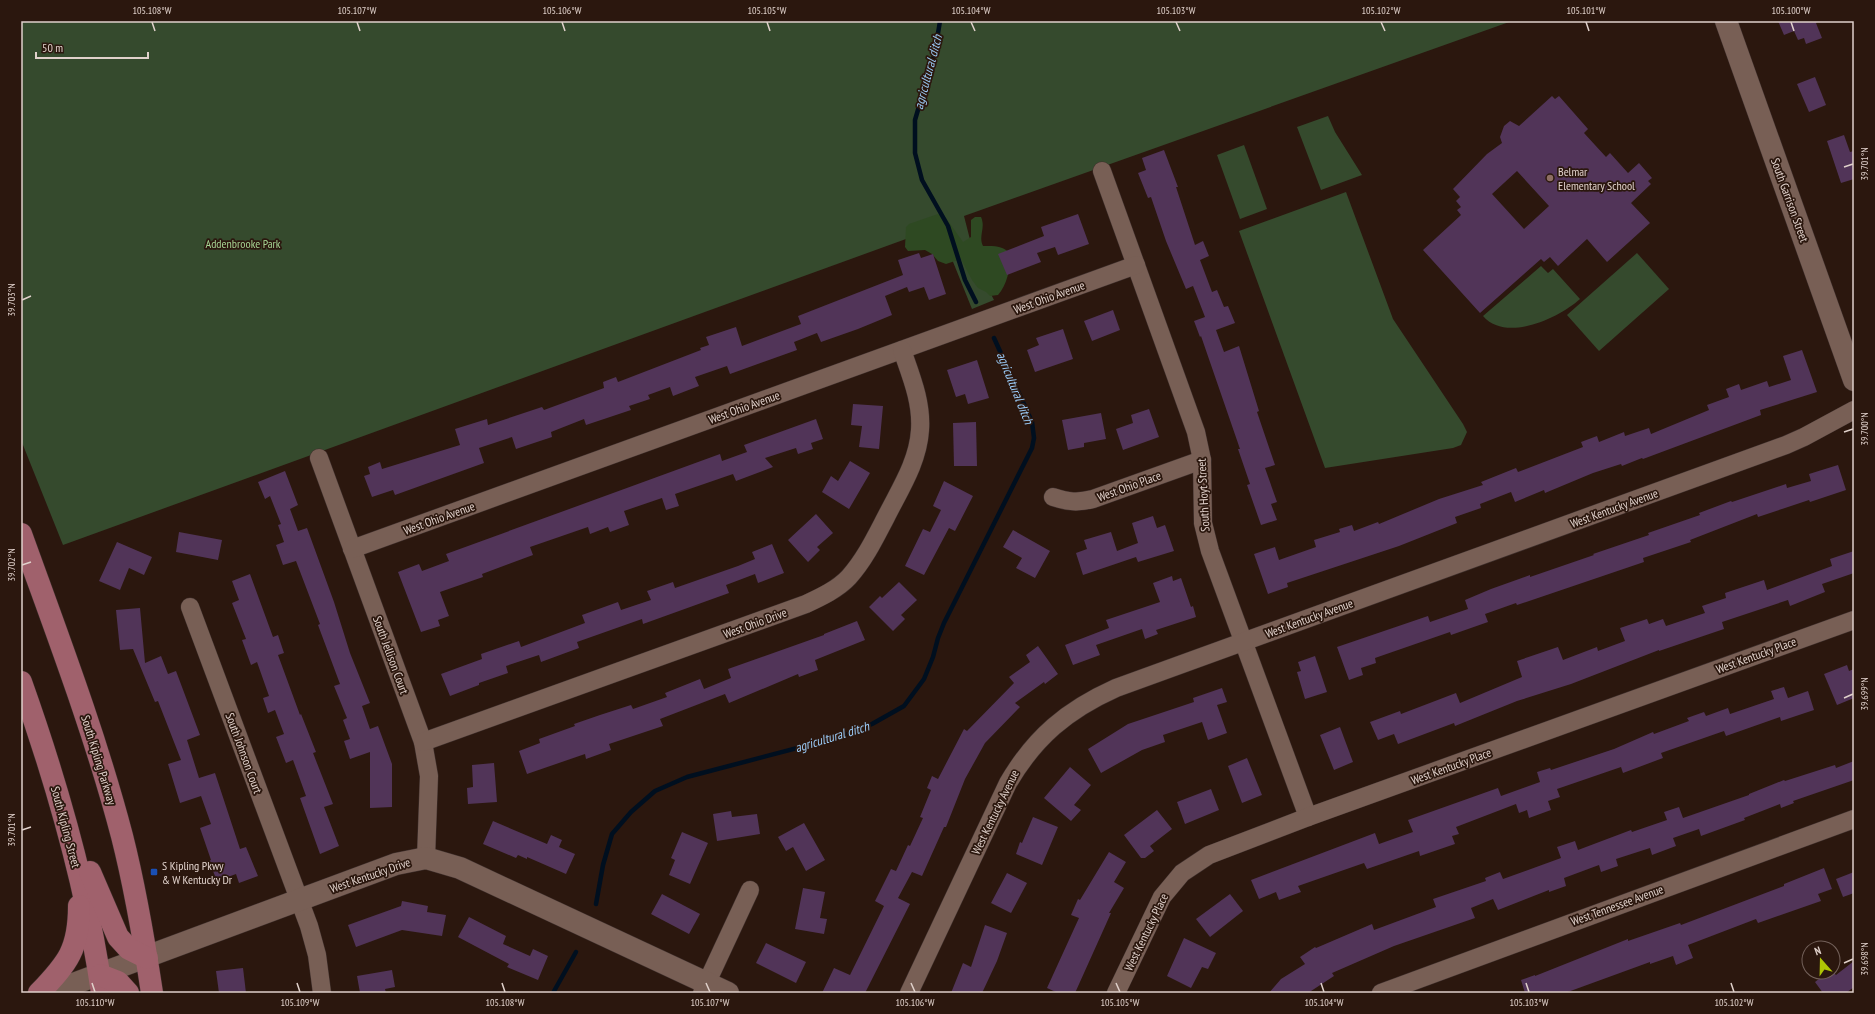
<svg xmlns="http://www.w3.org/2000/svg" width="1875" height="1014" font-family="'PT Sans Narrow',sans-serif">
	<rect width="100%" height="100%" fill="#2b170e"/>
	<g fill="#354a2d">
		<polygon points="21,21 1512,21 964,216 977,267 994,300 972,309 939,227 63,545 21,440"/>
		<polygon points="1328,116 1335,132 1362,175 1321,190 1297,127"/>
		<polygon points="1244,145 1267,209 1240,219 1217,155"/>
		<polygon points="1346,192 1393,319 1463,424 1467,432 1461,445 1453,448 1325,468 1239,231"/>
		<polygon points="1637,253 1669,289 1599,351 1567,315"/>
		<path d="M 1541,266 L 1548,273 L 1553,269 L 1580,299 C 1559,318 1506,343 1483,316 Z"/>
	</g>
	<path fill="#2e4922" d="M 938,214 L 946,218 L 963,242 L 971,237 L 971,220 L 975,217 L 981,217 C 986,228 978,236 983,246 C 995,246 1003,245 1011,255 C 1010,269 1007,285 998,295 L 990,296 L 986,292 L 978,288 L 972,280 L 961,259 L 946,264 L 938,261 L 932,254 L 925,250 L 908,251 L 905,247 L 906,227 L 909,224 Z"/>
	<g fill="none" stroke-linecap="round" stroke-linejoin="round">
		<g stroke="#000f1f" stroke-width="4.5">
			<polyline points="940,21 935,52 915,120 915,153 922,180 948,226 965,280 976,302"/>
			<polyline points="596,904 603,865 612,834 631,812 655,791 687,777 843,736 872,724 904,706 924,679 933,657 938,638 944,623 1032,448 1034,438 1032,422 994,338"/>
			<polyline points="553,993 576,952"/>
		</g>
	</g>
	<g fill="#513458" fill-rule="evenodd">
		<polygon points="1778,21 1818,21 1816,23 1822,38 1806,44 1804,38 1798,40 1794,31 1784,35"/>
		<polygon points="1815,77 1826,105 1809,112 1797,84"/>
		<path d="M 1552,96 L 1555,99 L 1559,96 L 1588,129 L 1584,133 L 1606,157 L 1610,153 L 1628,173 L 1639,163 L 1652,178 L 1648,181 L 1651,184 L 1631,203 L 1650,223 L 1607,262 L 1587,239 L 1558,266 L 1550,257 L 1544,262 L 1541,259 L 1480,313 L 1423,250 L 1461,215 L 1457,210 L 1461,207 L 1456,201 L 1460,197 L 1453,189 L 1487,154 L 1502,143 L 1500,137 L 1504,126 L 1510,121 L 1519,126 ZM 1517,171 L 1549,206 L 1524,229 L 1492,194 Z"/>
		<polygon points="1844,135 1850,152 1854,151 1854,179 1841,183 1827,141"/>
		<polygon points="1164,150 1178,187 1176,187 1195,245 1203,241 1209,256 1200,260 1212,292 1217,290 1224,307 1228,306 1235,323 1216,330 1224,352 1239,346 1259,411 1257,412 1275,465 1265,468 1277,502 1271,504 1277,520 1261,525 1247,485 1250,484 1238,449 1240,449 1201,336 1200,337 1194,321 1205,317 1193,286 1186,289 1166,241 1151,197 1148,198 1138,173 1146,170 1142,158"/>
		<polygon points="1078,214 1089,244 1058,255 1055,247 1037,253 1041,262 1007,275 998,254 1044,236 1041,227"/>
		<polygon points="919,253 921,258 933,254 946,294 929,300 924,287 909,292 907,287 885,296 892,315 858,329 821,342 817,333 794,342 797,350 730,374 727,366 695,377 699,386 673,396 670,387 648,395 650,399 629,406 631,410 586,425 584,419 551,432 552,437 516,449 512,437 479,448 484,463 395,495 393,490 372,497 364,476 370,474 368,467 380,462 382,469 460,445 455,429 487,419 488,425 542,407 544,410 604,388 603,382 616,377 618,382 701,350 700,348 709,345 706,337 736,327 742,346 801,324 798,316 903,275 898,260"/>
		<polygon points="1113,310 1120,330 1092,341 1084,321"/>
		<polygon points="1063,329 1073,359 1035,372 1027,350 1039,345 1036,338"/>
		<polygon points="1802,350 1817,392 1760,410 1761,415 1643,459 1642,458 1622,466 1621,464 1593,473 1545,493 1544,490 1515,502 1511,492 1480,504 1481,508 1455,517 1457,523 1399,546 1287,583 1288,587 1268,594 1254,554 1275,547 1279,560 1316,547 1314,540 1340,532 1339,529 1352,525 1354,531 1378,522 1379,524 1439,499 1483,485 1481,482 1516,468 1518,472 1583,447 1581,442 1597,436 1599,442 1624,432 1625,436 1649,428 1651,434 1709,410 1707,405 1729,397 1726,389 1739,384 1741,390 1767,381 1769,387 1791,380 1783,356"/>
		<polygon points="977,360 989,398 968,404 965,394 956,397 947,370"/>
		<polygon points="853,404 883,406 879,449 859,447 862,426 851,425"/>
		<polygon points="1149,409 1159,437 1123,450 1116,429 1133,423 1131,415"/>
		<polygon points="1101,413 1106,439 1084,443 1084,447 1068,450 1062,420"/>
		<polygon points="816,419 823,439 811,443 813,449 798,454 796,448 765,458 773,467 736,481 733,474 675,494 679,506 666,510 662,498 624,511 629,525 610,532 608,527 590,534 588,527 530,547 533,555 482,574 483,577 440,592 449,616 438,620 440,626 421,632 398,572 419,564 422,571 449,561 446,554 720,454 722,461 747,452 744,445"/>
		<polygon points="976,422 977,466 954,466 953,423"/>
		<polygon points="850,461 870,473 849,509 822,492 831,476 838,481"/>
		<polygon points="1838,465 1846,490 1810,502 1809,500 1758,517 1757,514 1690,540 1691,542 1643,558 1644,562 1517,605 1516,603 1485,614 1488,622 1451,635 1450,632 1375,658 1376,663 1361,668 1363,675 1349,680 1337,647 1428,616 1430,622 1468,609 1465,600 1491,589 1530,575 1530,577 1594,555 1593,554 1649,535 1648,533 1700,515 1699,513 1731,501 1732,502 1786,484 1787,488 1811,481 1809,474"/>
		<polygon points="285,471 298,505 290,509 298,531 307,528 334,602 350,653 370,703 362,706 370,729 378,726 392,764 392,807 370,808 370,752 350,759 344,741 350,739 343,720 347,718 334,686 340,684 318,625 320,624 296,561 283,565 276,545 284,542 278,525 281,524 270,496 265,499 258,482"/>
		<polygon points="944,481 973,496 955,531 949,528 924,575 905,566 923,529 930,532 941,510 933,506"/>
		<polygon points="816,514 833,533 817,547 820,550 808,562 788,540"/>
		<polygon points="1153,516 1157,528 1165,525 1174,551 1138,562 1136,557 1083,575 1076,553 1087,549 1084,540 1111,532 1117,551 1138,543 1132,523"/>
		<polygon points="1013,530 1050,551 1035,578 1016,568 1022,558 1003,547"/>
		<polygon points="179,532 222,540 218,560 176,552"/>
		<polygon points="117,542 152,557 144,575 129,568 120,590 99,581"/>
		<polygon points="772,544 784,573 758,583 755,574 726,585 729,593 643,624 642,619 577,642 579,648 541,662 539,655 506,666 508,673 479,683 479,685 450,696 441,674 482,659 481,654 519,641 521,647 585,623 582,615 618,602 621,610 651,600 647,591 673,582 675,588 738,566 755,559 752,552"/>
		<polygon points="1854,551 1854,573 1822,584 1825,592 1790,606 1788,600 1722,622 1724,629 1659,651 1659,650 1571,684 1517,701 1455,726 1454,723 1398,744 1394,734 1378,740 1370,722 1400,711 1401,714 1456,693 1460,703 1522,677 1517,661 1558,647 1563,660 1597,647 1598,651 1625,641 1620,628 1647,619 1649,624 1663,619 1666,626 1705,613 1702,606 1726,598 1725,593 1764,580 1767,590 1832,566 1830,559"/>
		<polygon points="250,574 273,637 278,635 284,653 278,655 300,715 301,714 316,752 313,753 333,804 324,807 339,846 320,854 300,798 306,796 293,760 286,763 276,737 284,734 275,710 268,713 263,698 269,696 257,662 251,665 242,640 246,639 232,603 239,600 232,581"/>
		<polygon points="1172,576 1173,581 1181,578 1191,607 1193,606 1196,617 1156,630 1158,634 1145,639 1142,629 1096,645 1100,655 1073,665 1065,645 1109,628 1106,620 1160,602 1153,583"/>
		<polygon points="899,582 917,600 901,615 905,619 893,631 869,607 880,596 882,598"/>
		<polygon points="140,608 145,663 161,656 168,674 176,671 200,735 187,740 199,778 215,773 240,849 246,847 258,876 239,883 236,874 217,881 209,861 211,860 200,828 211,824 201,796 180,803 168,764 181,760 158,701 155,702 133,649 120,650 116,610"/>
		<polygon points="857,621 865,640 815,660 818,670 799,677 798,674 729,703 725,694 660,719 663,726 609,744 611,750 586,759 585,754 527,774 519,751 540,743 539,739 575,726 574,724 600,715 631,705 633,709 667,697 665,693 700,679 704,689 731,678 728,669 824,635 824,634"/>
		<polygon points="1038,646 1058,674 1045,684 1044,682 1015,703 1020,707 985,743 965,779 946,827 944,827 922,876 912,872 898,898 910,904 865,993 822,993 834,968 850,975 884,906 875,901 891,869 896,871 908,845 910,846 923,818 920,817 931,790 927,788 932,776 938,779 964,729 967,731 1014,683 1009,677 1030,662 1026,655"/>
		<polygon points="1315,656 1327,692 1305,699 1297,672 1301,671 1298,662"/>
		<polygon points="1847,665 1849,671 1854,669 1854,698 1837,705 1824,674"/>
		<polygon points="1784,687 1788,698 1808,691 1814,710 1781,721 1780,717 1726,736 1724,731 1661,753 1663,758 1623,773 1621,767 1557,789 1560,797 1548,801 1551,810 1529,818 1527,810 1519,813 1516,804 1456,827 1459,834 1452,836 1455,844 1420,856 1419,851 1367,869 1364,863 1298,886 1301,892 1279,900 1276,892 1259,899 1251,880 1375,833 1379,844 1413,832 1408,820 1498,788 1501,796 1540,782 1537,772 1550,768 1551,770 1614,749 1653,732 1654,734 1689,721 1687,718 1704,712 1706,716 1728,708 1730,714 1774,699 1771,691"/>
		<polygon points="1222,688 1227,702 1217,705 1227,733 1208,740 1202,722 1163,735 1165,742 1142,750 1101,773 1088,749 1128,724 1194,702 1193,698"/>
		<polygon points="1340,727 1353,762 1334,770 1320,735"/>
		<polygon points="1247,758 1262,795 1242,803 1228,766"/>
		<polygon points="1854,761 1854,780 1793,801 1794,803 1781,808 1780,804 1744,818 1745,820 1701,836 1699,829 1673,838 1676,846 1652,855 1650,848 1616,859 1618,866 1601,872 1599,865 1564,878 1566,886 1549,892 1549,890 1498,910 1493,899 1471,908 1475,918 1394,946 1332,973 1334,976 1308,993 1269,993 1281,979 1305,964 1300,957 1315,947 1316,948 1372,924 1374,930 1436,907 1433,899 1486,881 1485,878 1500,872 1503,879 1561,858 1557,847 1575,841 1578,850 1631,830 1632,832 1667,820 1664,812 1679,807 1683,818 1749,795 1749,794 1784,780 1785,781 1835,765 1836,768"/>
		<polygon points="494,763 497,802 468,804 467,788 473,787 472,765"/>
		<polygon points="1070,767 1091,785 1074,805 1081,810 1071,821 1044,798"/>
		<polygon points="1211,789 1219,810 1185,824 1177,802"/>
		<polygon points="1157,810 1172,829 1150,846 1154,851 1145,858 1141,858 1124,835"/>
		<polygon points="731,811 732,817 757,814 760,834 717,841 713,814"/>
		<polygon points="1033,817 1058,827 1042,865 1016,854 1020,842 1022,843"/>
		<polygon points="493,821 547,844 551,835 562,840 559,847 575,854 566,874 527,857 527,859 518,855 516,858 483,844"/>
		<polygon points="804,823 825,860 806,871 793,847 786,851 778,837"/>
		<polygon points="682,832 708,843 690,884 669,875 675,860 671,858"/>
		<polygon points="1109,852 1126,862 1114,882 1124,888 1109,913 1111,913 1075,993 1058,993 1047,988 1079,918 1071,915 1078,899 1080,900"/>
		<polygon points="1824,868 1832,889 1818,894 1821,901 1758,923 1756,919 1688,945 1693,958 1676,965 1673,956 1650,964 1650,962 1565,993 1525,993 1521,980 1535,975 1535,976 1628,939 1628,941 1680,923 1681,925 1784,886 1784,884"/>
		<polygon points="1854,872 1854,893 1843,897 1836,879"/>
		<polygon points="1007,873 1027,883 1011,913 991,903"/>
		<polygon points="803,888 825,892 820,918 827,919 824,934 795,929"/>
		<polygon points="662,894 700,914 689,934 651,914"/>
		<polygon points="1230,894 1243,911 1210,937 1196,919"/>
		<polygon points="402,901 428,906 427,912 446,915 442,936 402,930 356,947 348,925 401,906"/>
		<polygon points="469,917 506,936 503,944 530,956 533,949 548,956 538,980 507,967 509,964 458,937"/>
		<polygon points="985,925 1007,933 997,961 982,993 951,993 963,963 971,967"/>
		<polygon points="1184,938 1216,953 1208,969 1202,967 1191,988 1167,976"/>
		<polygon points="766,943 806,962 796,983 756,963"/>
		<polygon points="1854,961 1854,987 1846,993 1823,993 1815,982 1828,972 1833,972 1836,975"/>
		<polygon points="243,968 246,993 219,993 216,971"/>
		<polygon points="392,970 395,987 385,989 386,993 360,993 357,976"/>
	</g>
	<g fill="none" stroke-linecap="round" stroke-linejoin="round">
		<g stroke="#3f302d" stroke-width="19">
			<g id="street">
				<polyline points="1102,171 1196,432 1202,460 1203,523 1210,551 1308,817"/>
				<polyline points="319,458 423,742 429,776 426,858"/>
				<path d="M 1053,497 C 1068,502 1078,503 1093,499 L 1202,460"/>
				<polyline points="352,549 1136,265"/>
				<polyline points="190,607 309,926 317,955 322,993"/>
				<path d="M 423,742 L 806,604 C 821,597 838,589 849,577 C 865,559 875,538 886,517 C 900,489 918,462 920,430 C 922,402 911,376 902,350"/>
				<polyline points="702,993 750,890"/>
				<path d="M 909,993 L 1008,783 C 1035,737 1067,710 1116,688 L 1786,445 L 1804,437 L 1854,410"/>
				<polyline points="1116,993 1162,897 1182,873 1209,855 1308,817 1854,620"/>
				<polyline points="1381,993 1854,819"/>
			</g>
		</g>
		<g stroke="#3f302d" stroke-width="23">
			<g id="secondary">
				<polyline points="1726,21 1854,380"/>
				<polyline points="49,993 396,864 426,858 460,868 728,993"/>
			</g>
		</g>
		<g stroke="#3f302d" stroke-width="23">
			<g id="primary">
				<path d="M 21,534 C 57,634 95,733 122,836 C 135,887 144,940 152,993"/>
				<path d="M 21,682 C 57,783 87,887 102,993"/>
				<polyline points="90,872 118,937 129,949 147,958"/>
				<polyline points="100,975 118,982 128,993"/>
				<path d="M 39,993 C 68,963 79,949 79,906"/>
			</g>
		</g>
		<use href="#street" stroke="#785f55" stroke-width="18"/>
		<use href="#secondary" stroke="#785f55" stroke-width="22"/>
		<use href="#primary" stroke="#a0616c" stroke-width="22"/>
	</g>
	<path fill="none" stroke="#e0d1cb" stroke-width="1.5" d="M 152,22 L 155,31M 357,22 L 360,31M 562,22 L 565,31M 767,22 L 770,31M 971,22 L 975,31M 1176,22 L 1180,31M 1381,22 L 1385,31M 1586,22 L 1589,31M 1791,22 L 1794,31M 1844,167 L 1853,164M 22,300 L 31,296M 1844,432 L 1853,429M 22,565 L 31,562M 1844,698 L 1853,694M 22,830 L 31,827M 1844,963 L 1853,959M 92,983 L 95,992M 297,983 L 300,992M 502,983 L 505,992M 706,983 L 710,992M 911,983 L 915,992M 1116,983 L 1120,992M 1321,983 L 1324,992M 1526,983 L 1529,992M 1731,983 L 1734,992"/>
	<circle fill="#8d6e63" stroke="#2b170e" stroke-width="1.5" cx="1550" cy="178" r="4"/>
	<rect fill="#1a4fb4" stroke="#2b170e" stroke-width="1.5" x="150" y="868" width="8" height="8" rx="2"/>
	<g text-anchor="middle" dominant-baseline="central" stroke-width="3.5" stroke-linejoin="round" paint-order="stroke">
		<g font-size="12" fill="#e0d1cb" stroke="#2b170e" text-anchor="start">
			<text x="1558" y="171">Belmar<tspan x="1558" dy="14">Elementary School</tspan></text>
			<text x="162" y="865">S Kipling Pkwy<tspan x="162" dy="14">&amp; W Kentucky Dr</tspan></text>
		</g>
		<g font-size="12" fill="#e0d1cb" stroke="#2b170e">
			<text transform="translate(1790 200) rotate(70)">South Garrison Street</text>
			<text transform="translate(1049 297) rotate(-20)">West Ohio Avenue</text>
			<text transform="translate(744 407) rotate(-20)">West Ohio Avenue</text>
			<text transform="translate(1129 486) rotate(-20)">West Ohio Place</text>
			<text transform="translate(1203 495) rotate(-93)">South Hoyt Street</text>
			<text transform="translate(1614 508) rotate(-20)">West Kentucky Avenue</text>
			<text transform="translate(439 518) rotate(-20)">West Ohio Avenue</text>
			<text transform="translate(1309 618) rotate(-20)">West Kentucky Avenue</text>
			<text transform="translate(755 623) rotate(-20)">West Ohio Drive</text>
			<text transform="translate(391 655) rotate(70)">South Jellison Court</text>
			<text transform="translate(1756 655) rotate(-20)">West Kentucky Place</text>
			<text transform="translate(244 753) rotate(70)">South Johnson Court</text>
			<text transform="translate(99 760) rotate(73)">South Kipling Parkway</text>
			<text transform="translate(1451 766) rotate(-20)">West Kentucky Place</text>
			<text transform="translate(995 812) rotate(-64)">West Kentucky Avenue</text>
			<text transform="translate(66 827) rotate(75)">South Kipling Street</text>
			<text transform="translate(370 875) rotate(-19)">West Kentucky Drive</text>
			<text transform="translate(1617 905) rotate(-20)">West Tennessee Avenue</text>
			<text transform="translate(1146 932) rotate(-64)">West Kentucky Place</text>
		</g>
		<g font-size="12" fill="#a5d393" stroke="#2b170e">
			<text x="243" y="243">Addenbrooke Park</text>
		</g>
		<g font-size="13" font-style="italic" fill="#9bcbf7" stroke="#2b170e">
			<text transform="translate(928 72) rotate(-75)">agricultural ditch</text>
			<text transform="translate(1015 388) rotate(68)">agricultural ditch</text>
			<text transform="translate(832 737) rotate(-17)">agricultural ditch</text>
		</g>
	</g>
	<rect width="1875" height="1014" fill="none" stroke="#2b170e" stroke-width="44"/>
	<g transform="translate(1821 960) rotate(340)"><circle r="19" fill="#2b170e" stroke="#73615a"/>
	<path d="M0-3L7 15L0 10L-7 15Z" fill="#afc505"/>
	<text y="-6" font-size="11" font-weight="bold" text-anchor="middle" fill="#e0d1cb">N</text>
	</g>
	<path d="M36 52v6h112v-6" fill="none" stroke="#e0d1cb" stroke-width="2"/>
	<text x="42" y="52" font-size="12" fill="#e0d1cb" stroke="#2b170e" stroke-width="3" paint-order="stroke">50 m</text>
	<rect x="22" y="22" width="1831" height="970" fill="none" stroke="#e0d1cb" stroke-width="1.5"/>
	<g font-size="10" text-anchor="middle" fill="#e0d1cb">
		<text x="152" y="14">105.108°W</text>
		<text x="357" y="14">105.107°W</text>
		<text x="562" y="14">105.106°W</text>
		<text x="767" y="14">105.105°W</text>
		<text x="971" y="14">105.104°W</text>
		<text x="1176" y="14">105.103°W</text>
		<text x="1381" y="14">105.102°W</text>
		<text x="1586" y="14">105.101°W</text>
		<text x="1791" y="14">105.100°W</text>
		<text transform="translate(1864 164) rotate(-90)" y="4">39.701°N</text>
		<text transform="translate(11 300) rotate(-90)" y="4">39.703°N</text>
		<text transform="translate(1864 429) rotate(-90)" y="4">39.700°N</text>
		<text transform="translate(11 565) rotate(-90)" y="4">39.702°N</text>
		<text transform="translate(1864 694) rotate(-90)" y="4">39.699°N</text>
		<text transform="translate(11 830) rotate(-90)" y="4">39.701°N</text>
		<text transform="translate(1864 959) rotate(-90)" y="4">39.698°N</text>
		<text x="95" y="1006">105.110°W</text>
		<text x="300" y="1006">105.109°W</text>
		<text x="505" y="1006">105.108°W</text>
		<text x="710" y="1006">105.107°W</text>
		<text x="915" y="1006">105.106°W</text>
		<text x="1120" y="1006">105.105°W</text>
		<text x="1324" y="1006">105.104°W</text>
		<text x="1529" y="1006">105.103°W</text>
		<text x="1734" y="1006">105.102°W</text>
	</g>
</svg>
